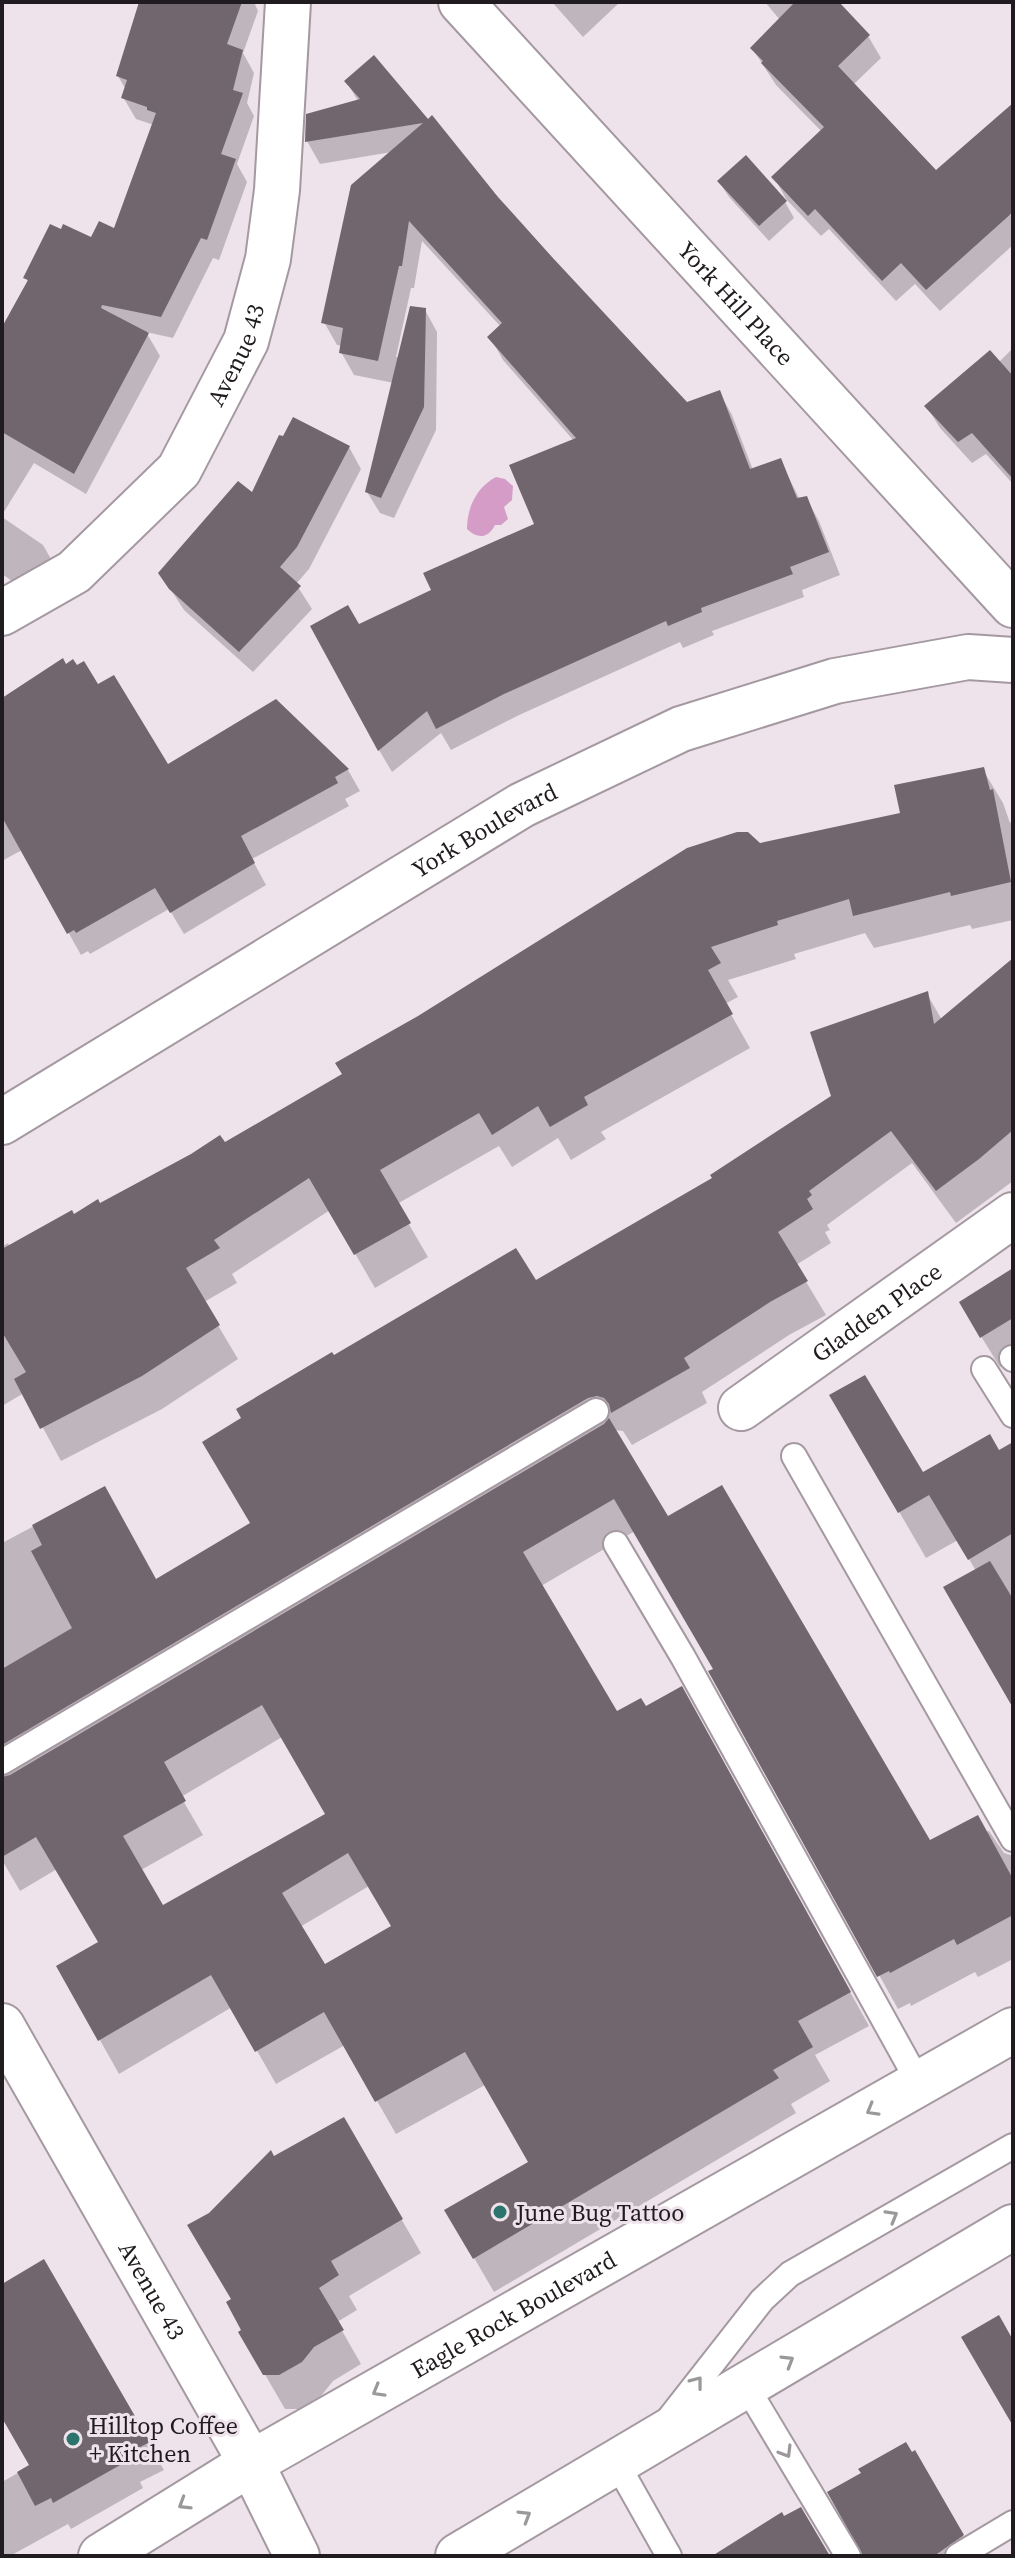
<svg xmlns="http://www.w3.org/2000/svg" width="1015" height="2558" font-family="'Source Serif 4',serif">
	<rect width="100%" height="100%" fill="#efe3eb"/>
	<path fill="#d49cc6" d="M 496,477 L 505,479 L 513,486 L 512,500 L 504,507 L 508,519 L 501,525 L 495,525 C 488,539 477,539 467,529 C 467,507 477,487 496,477 Z"/>
	<g fill="#0003" fill-rule="evenodd">
		<polygon points="147,2 254,2 258,11 243,53 254,73 247,103 254,116 237,164 247,182 219,260 213,258 173,338 146,332 160,356 86,494 34,463 2,515 2,331 28,282 26,278 92,240 115,230 154,125 136,119 123,97 126,90 118,76"/>
		<polygon points="552,2 620,2 583,37"/>
		<polygon points="765,2 836,2 868,36 881,58 853,85 936,173 1013,106 1013,206 1008,211 1013,219 1013,245 940,311 915,284 896,301 829,229 821,236 786,199 774,177 822,132 776,85 752,48 780,20"/>
		<polygon points="374,58 497,198 687,404 719,392 732,415 753,470 780,460 800,500 806,498 819,521 840,575 802,590 804,597 712,631 714,635 683,648 680,642 517,716 451,750 441,733 392,772 379,750 358,627 434,591 536,525 574,441 503,360 490,337 501,327 422,241 414,288 411,288 396,357 400,357 425,310 437,332 436,430 394,518 380,513 367,492 394,383 354,375 341,352 342,346 337,345 324,322 392,152 320,164 307,141 358,101 346,81"/>
		<polygon points="719,182 785,202 794,218 769,241 729,197"/>
		<polygon points="1013,348 1013,484 986,454 972,463 940,428 927,407 998,363"/>
		<polygon points="349,447 361,469 309,569 296,584 312,609 253,672 184,610 160,573 253,495"/>
		<polygon points="2,517 43,545 55,566 25,590 2,574"/>
		<polygon points="65,667 97,687 168,767 348,770 360,791 345,799 349,806 252,859 266,885 184,934 169,909 90,954 88,951 81,955 22,850 2,861 2,700"/>
		<polygon points="983,770 1003,803 1010,823 1013,820 1013,920 972,929 970,925 874,948 865,933 794,954 796,959 728,980 738,997 725,1004 750,1048 601,1132 606,1139 571,1160 558,1138 512,1167 499,1146 397,1204 428,1257 375,1288 330,1210 232,1274 237,1283 204,1302 238,1359 162,1409 61,1461 24,1393 2,1406 2,1247 8,1243 10,1247 224,1145 759,845 902,815"/>
		<path d="M 1013,961 L 1013,1181 L 956,1223 L 912,1163 L 827,1225 L 830,1230 L 825,1232 L 831,1243 L 796,1265 L 826,1315 L 789,1335 L 702,1392 L 707,1403 L 632,1445 L 623,1431 L 613,1430 L 667,1519 L 929,1843 L 989,1831 L 1004,1853 L 1013,1856 L 1013,1959 L 978,1977 L 975,1972 L 911,2006 L 910,2003 L 898,2009 L 711,1672 L 715,1670 L 635,1531 L 541,1586 L 616,1714 L 645,1708 L 700,1722 L 869,2026 L 815,2055 L 830,2081 L 791,2104 L 796,2113 L 494,2292 L 447,2211 L 531,2162 L 485,2085 L 396,2134 L 345,2045 L 276,2084 L 232,2007 L 119,2074 L 59,1967 L 100,1943 L 57,1869 L 20,1891 L 2,1860 L 2,1543 L 104,1489 L 156,1581 L 252,1524 L 333,1358 L 535,1283 L 714,1179 L 834,1096 L 927,994 L 942,1020 ZM 282,1737 L 328,1815 L 162,1908 L 141,1870 L 203,1835 L 181,1797 ZM 369,1886 L 394,1927 L 325,1967 L 300,1927 Z"/>
		<polygon points="1013,1270 1013,1359 1000,1367 979,1333"/>
		<polygon points="832,1396 922,1474 999,1453 1013,1445 1013,1703 976,1571 958,1540 926,1558"/>
		<polygon points="343,2119 421,2253 349,2296 357,2310 337,2322 361,2364 333,2381 321,2396 299,2409 285,2409 241,2333 244,2331 210,2214 274,2159"/>
		<polygon points="44,2262 164,2470 140,2482 143,2488 71,2529 68,2524 10,2556 2,2556 2,2482 32,2465 4,2418 2,2420 2,2287"/>
		<polygon points="915,2453 974,2556 863,2556"/>
	</g>
	<g fill="#71666e" fill-rule="evenodd">
		<polygon points="139,2 242,2 227,44 243,50 233,90 243,93 221,154 236,159 207,240 201,238 161,317 102,305 101,308 149,333 74,474 2,432 2,327 28,280 23,278 50,224 61,229 63,224 91,237 99,221 114,228 156,113 147,110 147,107 121,98 127,80 116,76"/>
		<polygon points="795,2 839,2 870,35 838,66 936,170 1013,103 1013,212 926,290 901,263 882,281 815,209 808,216 771,177 824,127 761,63 763,61 750,48"/>
		<polygon points="374,55 428,119 432,115 498,197 552,257 687,402 720,390 750,469 781,458 797,498 807,496 829,552 790,567 793,574 701,608 702,612 668,626 666,621 504,694 436,729 427,711 378,751 310,626 348,605 359,624 431,590 423,573 534,524 509,465 576,438 487,337 502,323 409,221 402,266 399,266 378,361 339,353 343,328 321,323 351,185 423,123 305,142 306,114 360,99 344,81"/>
		<polygon points="746,155 787,201 759,226 717,181"/>
		<polygon points="410,306 426,308 424,407 381,498 365,492"/>
		<polygon points="990,350 1013,376 1013,479 972,433 958,442 924,406"/>
		<polygon points="293,417 350,446 297,547 280,567 301,586 239,652 169,589 158,573 238,481 252,492 279,435 283,436"/>
		<polygon points="63,658 66,664 73,659 77,665 84,661 98,684 114,675 168,764 276,699 349,769 335,777 338,783 241,836 255,863 170,913 155,888 76,933 74,930 67,934 2,817 2,698"/>
		<polygon points="984,767 990,790 993,789 1011,882 951,896 950,892 853,916 849,899 777,921 778,925 711,947 721,963 708,970 733,1014 584,1097 588,1105 550,1127 538,1106 492,1135 479,1113 380,1170 411,1223 354,1255 309,1178 214,1240 220,1248 186,1268 220,1325 142,1376 40,1429 14,1379 26,1372 2,1332 2,1249 72,1210 74,1214 98,1199 100,1203 191,1154 220,1135 225,1142 342,1074 335,1063 418,1016 687,848 737,832 748,832 760,843 900,813 894,785"/>
		<polygon points="1013,958 1013,1130 979,1159 936,1191 891,1131 809,1191 812,1195 807,1199 813,1209 778,1232 808,1281 770,1302 684,1358 690,1368 611,1413 609,1404 604,1398 597,1396 588,1398 2,1745 2,1669 72,1628 31,1551 42,1545 32,1525 105,1486 156,1579 250,1523 202,1442 241,1418 236,1409 332,1352 334,1355 516,1248 536,1280 712,1178 710,1175 831,1096 810,1032 928,991 934,1024"/>
		<polygon points="1013,1268 1013,1318 980,1338 959,1302"/>
		<polygon points="865,1375 923,1472 990,1434 999,1450 1013,1442 1013,1533 968,1560 929,1495 898,1513 829,1395"/>
		<path d="M 609,1418 L 668,1516 L 722,1485 L 930,1840 L 978,1815 L 1013,1879 L 1013,1915 L 957,1945 L 954,1939 L 890,1973 L 889,1971 L 877,1977 L 708,1671 L 713,1669 L 614,1499 L 523,1552 L 617,1711 L 641,1698 L 646,1706 L 682,1686 L 851,1992 L 798,2021 L 813,2047 L 773,2070 L 779,2078 L 473,2259 L 444,2210 L 528,2162 L 465,2052 L 375,2102 L 324,2012 L 255,2052 L 211,1975 L 98,2041 L 56,1966 L 98,1942 L 36,1837 L 2,1857 L 2,1777 L 10,1775 L 604,1424 ZM 262,1705 L 325,1814 L 163,1905 L 123,1836 L 186,1801 L 164,1762 ZM 348,1853 L 391,1926 L 325,1964 L 282,1893 Z"/>
		<polygon points="990,1561 1013,1599 1013,1708 943,1587"/>
		<polygon points="344,2117 403,2219 331,2261 339,2275 319,2288 344,2330 314,2347 302,2362 279,2375 263,2375 238,2332 241,2330 226,2302 231,2299 187,2225 209,2213 271,2150 274,2156"/>
		<polygon points="44,2259 150,2442 126,2454 129,2460 53,2503 51,2498 35,2506 17,2472 29,2465 2,2418 2,2284"/>
		<polygon points="999,2315 1013,2340 1013,2426 961,2337"/>
		<polygon points="906,2442 912,2452 915,2450 964,2535 934,2556 863,2556 827,2492 861,2473 858,2469"/>
		<polygon points="801,2507 830,2556 712,2556 782,2512 784,2516"/>
	</g>
	<g fill="none" stroke-linecap="round" stroke-linejoin="round">
		<g stroke="#a499a0" stroke-width="28">
			<g id="lane">
				<polyline points="1012,1358 1013,1359"/>
				<polyline points="984,1369 1013,1415"/>
				<polyline points="794,1456 1013,1839"/>
				<polyline points="616,1544 683,1657 919,2083"/>
				<polyline points="2,1762 596,1411"/>
				<polyline points="746,2386 848,2556"/>
				<polyline points="668,2420 762,2300 790,2274 1013,2146"/>
				<polyline points="616,2462 669,2556"/>
				<polyline points="958,2556 1013,2523"/>
			</g>
		</g>
		<g stroke="#a499a0" stroke-width="48">
			<g id="street">
				<path id="s1" d="M 461,2 L 1013,605"/>
				<path id="s2" d="M 2,613 L 74,572 L 179,470 L 246,341 L 268,259 L 277,190 L 288,2"/>
				<path id="s3" d="M 741,1408 L 1013,1215"/>
				<path id="s4" d="M 2,2026 L 251,2463 L 297,2556"/>
			</g>
		</g>
		<g stroke="#a499a0" stroke-width="48">
			<g id="secondary">
				<path id="s5" d="M 2,1122 L 522,805 L 681,729 L 835,681 L 968,657 L 1013,660"/>
				<path id="s6" d="M 101,2556 L 251,2463 L 1013,2030"/>
				<polyline points="458,2556 1013,2227"/>
			</g>
		</g>
		<use href="#lane" stroke="#fff" stroke-width="24"/>
		<use href="#street" stroke="#fff" stroke-width="44"/>
		<use href="#secondary" stroke="#fff" stroke-width="44"/>
	</g>
	<defs><path id="oneway-chevron" d="M-2-3.5L2.5 0L-2 3.5" fill="none" stroke-width="1.6" stroke-linecap="round" stroke-linejoin="round" transform="scale(2)"/></defs>
	<g stroke="#9a989a">
		<use href="#oneway-chevron" transform="translate(872 2110) rotate(150)"/>
		<use href="#oneway-chevron" transform="translate(892 2216) rotate(-30)"/>
		<use href="#oneway-chevron" transform="translate(788 2361) rotate(-31)"/>
		<use href="#oneway-chevron" transform="translate(697 2382) rotate(-52)"/>
		<use href="#oneway-chevron" transform="translate(378 2391) rotate(150)"/>
		<use href="#oneway-chevron" transform="translate(786 2452) rotate(59)"/>
		<use href="#oneway-chevron" transform="translate(184 2504) rotate(148)"/>
		<use href="#oneway-chevron" transform="translate(525 2516) rotate(-31)"/>
	</g>
	<g fill="#2c746d" stroke="#efe3eb" stroke-width="3">
		<circle cx="500" cy="2212" r="8"/>
		<circle cx="73" cy="2439" r="8"/>
	</g>
	<g text-anchor="middle" dominant-baseline="central" stroke-width="6" stroke-linejoin="round" paint-order="stroke">
		<g font-size="24" fill="#1f1b1e" stroke="#efe3eb">
			<text stroke="none"><textPath href="#s1" startOffset="408">York Hill Place</textPath></text>
			<text stroke="none"><textPath href="#s2" startOffset="358">Avenue 43</textPath></text>
			<text stroke="none"><textPath href="#s5" startOffset="564">York Boulevard</textPath></text>
			<text stroke="none"><textPath href="#s3" startOffset="166">Gladden Place</textPath></text>
			<text stroke="none"><textPath href="#s4" startOffset="304">Avenue 43</textPath></text>
			<text stroke="none"><textPath href="#s6" startOffset="478">Eagle Rock Boulevard</textPath></text>
		</g>
		<g font-size="24" fill="#1f1b1e" stroke="#efe3eb" text-anchor="start">
			<text x="516" y="2212">June Bug Tattoo</text>
			<text x="89" y="2425">Hilltop Coffee<tspan x="89" dy="28">+ Kitchen</tspan></text>
		</g>
	</g>
	<rect width="1015" height="2558" fill="none" stroke="#1f1b1e" stroke-width="8"/>
</svg>
